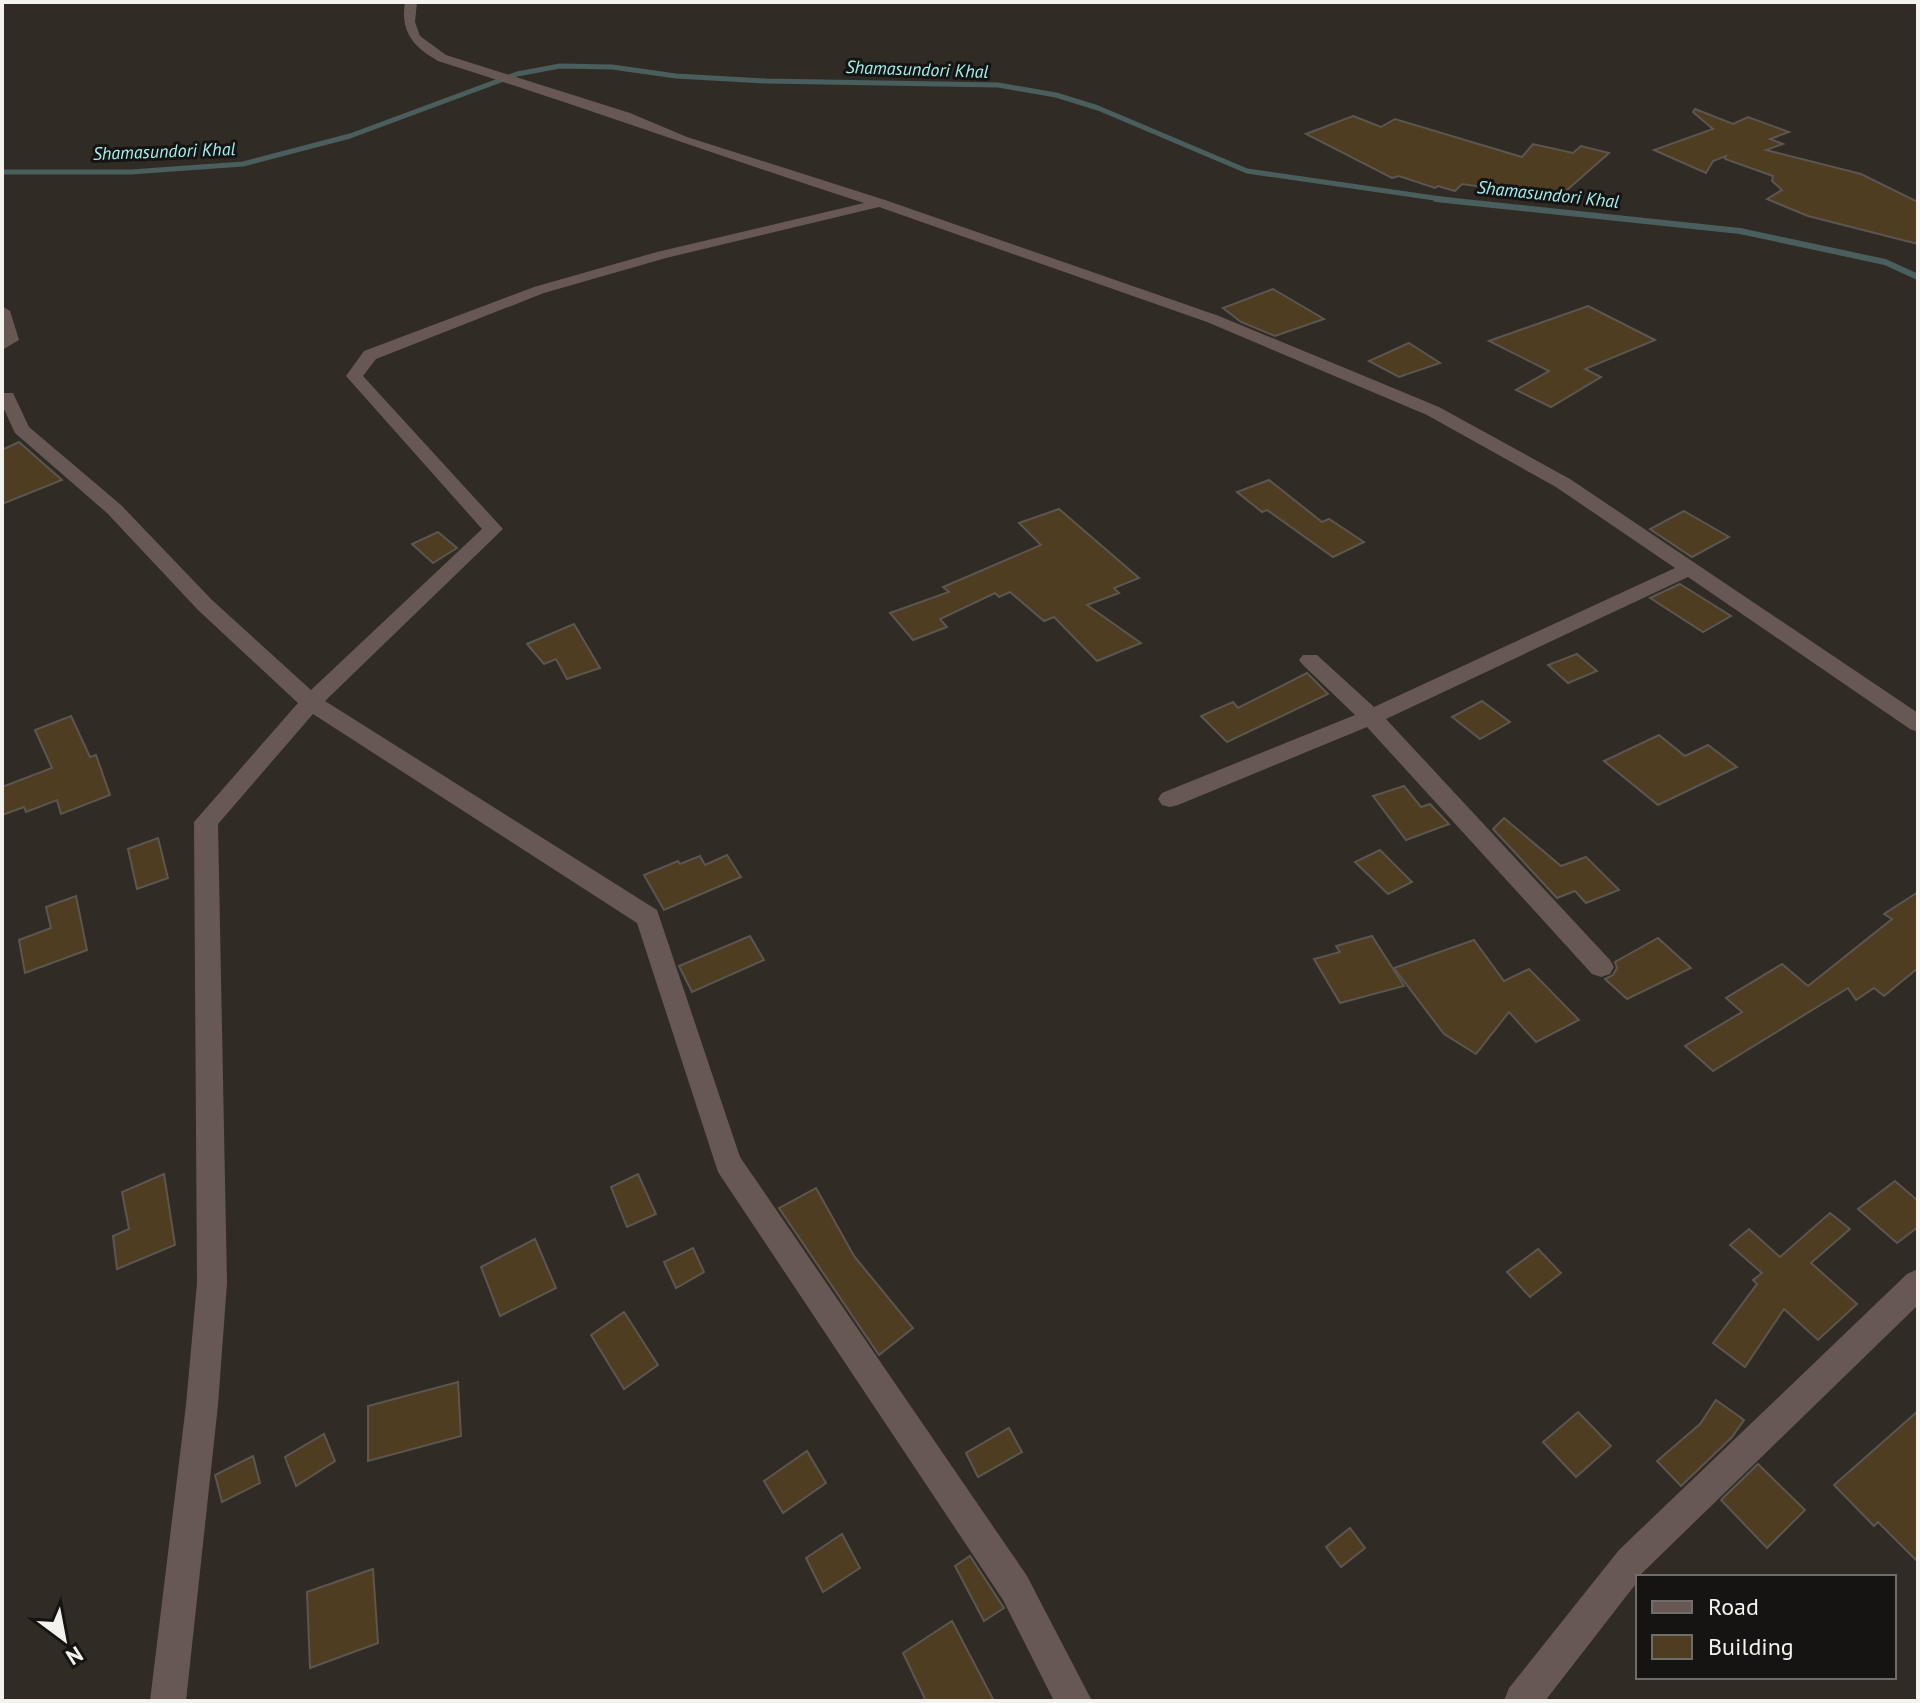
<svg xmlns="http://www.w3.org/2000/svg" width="1920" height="1703" font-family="'PT Sans',sans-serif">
	<rect width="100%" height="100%" fill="#302c25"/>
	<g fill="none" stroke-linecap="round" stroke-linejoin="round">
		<polyline stroke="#495e5d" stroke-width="5" points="2,172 131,172 243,164 350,136 517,74 560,66 612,67 676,76 766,81 998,85 1056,95 1098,108 1247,171 1455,201"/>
		<polyline stroke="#495e5d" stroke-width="6" points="1436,199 1740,231 1885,262 1918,277"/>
	</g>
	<g fill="#4e3d21" stroke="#5b564f" stroke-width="2">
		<polygon points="1695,109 1733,124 1748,117 1789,132 1770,139 1783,144 1766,150 1861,174 1918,202 1918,244 1808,216 1767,199 1782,190 1772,181 1773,176 1725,159 1726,156 1713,161 1706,173 1654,150 1713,129 1693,112"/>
		<polygon points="1353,116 1381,127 1395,119 1522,157 1533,144 1573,153 1581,146 1609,153 1558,198 1462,184 1455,191 1438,186 1435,188 1399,176 1392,178 1306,134"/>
		<polygon points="1273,289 1324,319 1275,336 1241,322 1223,308"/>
		<polygon points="1588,306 1655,340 1585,369 1601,377 1551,407 1516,390 1549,371 1489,341"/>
		<polygon points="1409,343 1440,363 1399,377 1369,361"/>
		<polygon points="19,442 62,480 2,504 2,450"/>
		<polygon points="1269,480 1322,522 1329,519 1364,542 1333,557 1267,510 1262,512 1237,492"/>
		<polygon points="1059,509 1139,578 1114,588 1119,593 1087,605 1141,643 1097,661 1054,617 1044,621 1010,592 999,597 995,593 940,619 947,627 913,640 890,613 949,592 943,587 1041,545 1019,523"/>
		<polygon points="1684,511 1729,537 1692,557 1650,529"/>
		<polygon points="438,532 457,548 433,563 412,544"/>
		<polygon points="1680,584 1731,616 1703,632 1650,598"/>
		<polygon points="574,624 600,668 567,679 556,659 544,664 527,644"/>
		<polygon points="1577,654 1597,671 1568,683 1548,665"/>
		<polygon points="1307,673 1328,694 1227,742 1201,716 1233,702 1238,708"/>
		<polygon points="1482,701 1510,722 1480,739 1452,717"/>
		<polygon points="71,716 90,757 96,755 110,795 61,814 57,800 26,812 24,807 2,815 2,787 52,768 35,730"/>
		<polygon points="1659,735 1685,756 1708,745 1737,767 1658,805 1604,761"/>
		<polygon points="1404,786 1421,807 1430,804 1449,824 1406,840 1373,796"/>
		<polygon points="1504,818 1561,866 1586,857 1619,890 1586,903 1575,891 1557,898 1493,829"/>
		<polygon points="158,838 168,878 137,889 128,849"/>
		<polygon points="1380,850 1412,882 1388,894 1355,862"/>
		<polygon points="727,855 741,877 664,910 644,875 678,861 680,864 700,856 705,865"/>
		<polygon points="1918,892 1918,968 1884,996 1874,988 1856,1000 1848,988 1713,1071 1685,1046 1742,1012 1726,998 1782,964 1808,986 1892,919 1884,914"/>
		<polygon points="76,896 87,950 25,973 19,940 51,928 46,907"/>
		<polygon points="750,936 764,960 692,992 679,966"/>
		<polygon points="1372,936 1404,986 1340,1003 1314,959 1340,952 1336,946"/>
		<polygon points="1658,938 1691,968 1627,999 1605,979 1613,975 1617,968 1615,962"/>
		<polygon points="1474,940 1504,981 1529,969 1579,1020 1536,1042 1509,1012 1476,1054 1444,1034 1394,968"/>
		<polygon points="164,1174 175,1245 117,1269 113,1236 129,1229 122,1192"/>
		<polygon points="638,1174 656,1214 627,1227 611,1187"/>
		<polygon points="1895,1181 1918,1201 1918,1227 1897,1243 1858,1209"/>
		<polygon points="816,1188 854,1256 913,1328 879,1355 779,1208"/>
		<polygon points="1830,1213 1850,1229 1811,1263 1857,1304 1818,1340 1784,1309 1745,1367 1713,1343 1757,1284 1753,1280 1762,1273 1730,1245 1749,1229 1780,1257"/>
		<polygon points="535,1239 556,1288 500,1316 481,1267"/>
		<polygon points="693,1248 704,1272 676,1288 664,1262"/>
		<polygon points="1538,1249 1561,1273 1530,1297 1507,1272"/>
		<polygon points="624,1312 658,1365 624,1389 591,1335"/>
		<polygon points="458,1382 461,1436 368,1461 368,1406"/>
		<polygon points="1716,1400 1744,1420 1732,1437 1681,1486 1657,1461 1700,1424"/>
		<polygon points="1918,1411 1918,1562 1878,1522 1874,1526 1834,1485"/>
		<polygon points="1578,1412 1611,1446 1576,1477 1543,1442"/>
		<polygon points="1009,1428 1022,1452 978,1477 966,1453"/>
		<polygon points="324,1434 335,1461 296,1486 285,1457"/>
		<polygon points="807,1451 826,1483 783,1513 764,1481"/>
		<polygon points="253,1456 260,1483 222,1502 215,1475"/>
		<polygon points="1758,1464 1805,1510 1767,1548 1721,1500"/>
		<polygon points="1350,1528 1365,1548 1341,1567 1326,1547"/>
		<polygon points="842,1534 860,1568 823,1592 806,1558"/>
		<polygon points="970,1556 1004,1608 984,1621 955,1566"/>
		<polygon points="373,1569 378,1643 310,1668 307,1592"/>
		<polygon points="952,1621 994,1701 926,1701 903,1653"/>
	</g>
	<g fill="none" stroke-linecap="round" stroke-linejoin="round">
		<g fill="#685854" fill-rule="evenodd">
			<path d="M 405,2 L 417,2 L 415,22 L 420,36 L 446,55 L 630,113 L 687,137 L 885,200 L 1219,316 L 1439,407 L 1570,479 L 1918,713 L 1918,732 L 1910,729 L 1688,577 L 1386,719 L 1610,960 L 1614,967 L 1610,974 L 1601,977 L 1592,974 L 1367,727 L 1178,805 L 1170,807 L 1162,805 L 1158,799 L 1162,793 L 1355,715 L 1303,665 L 1299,660 L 1303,655 L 1317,655 L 1374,707 L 1675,568 L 1556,487 L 1427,415 L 1207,322 L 879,207 L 666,258 L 544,293 L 376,359 L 363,376 L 503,529 L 325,701 L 657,910 L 740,1157 L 1027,1576 L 1092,1701 L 1054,1701 L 1003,1600 L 718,1172 L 637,923 L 313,714 L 218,824 L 227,1283 L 218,1405 L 186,1701 L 150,1701 L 186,1405 L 197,1283 L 194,822 L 298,703 L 198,610 L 107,513 L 15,433 L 2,405 L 2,393 L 13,393 L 29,427 L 121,505 L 212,600 L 311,690 L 482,529 L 346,376 L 364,351 L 534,287 L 657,252 L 864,203 C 721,157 581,106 438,61 C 413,47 400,31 405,2 Z"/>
			<polygon points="2,306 10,311 19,340 2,350"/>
			<polygon points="1918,1269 1918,1305 1638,1577 1638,1581 1545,1701 1504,1701 1509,1688 1619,1550 1907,1274"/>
		</g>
	</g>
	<g text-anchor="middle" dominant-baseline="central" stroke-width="6" stroke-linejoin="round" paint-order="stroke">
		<g font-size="18" font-style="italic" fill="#a1f1f1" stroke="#161412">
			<text transform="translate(917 69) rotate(2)">Shamasundori Khal</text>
			<text transform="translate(164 151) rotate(-2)">Shamasundori Khal</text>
			<text transform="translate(1548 194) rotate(6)">Shamasundori Khal</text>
		</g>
	</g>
	<rect width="1920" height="1703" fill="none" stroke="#f4f2ed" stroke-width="8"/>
	<rect x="1636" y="1575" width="260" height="104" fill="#161412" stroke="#6f6d6a" stroke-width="2"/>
	<rect x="1652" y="1601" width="40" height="12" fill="#685854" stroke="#6f6d6a" stroke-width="2"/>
	<text x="1708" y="1615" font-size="24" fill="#f4f2ed">Road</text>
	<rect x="1652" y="1635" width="40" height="24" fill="#4e3d21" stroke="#6f6d6a" stroke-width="2"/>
	<text x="1708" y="1655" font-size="24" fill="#f4f2ed">Building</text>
	<g transform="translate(64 1639) rotate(148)" stroke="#161412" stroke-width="6" paint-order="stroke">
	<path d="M0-6L14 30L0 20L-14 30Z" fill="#f4f2ed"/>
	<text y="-12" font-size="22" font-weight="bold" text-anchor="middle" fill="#f4f2ed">N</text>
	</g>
</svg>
